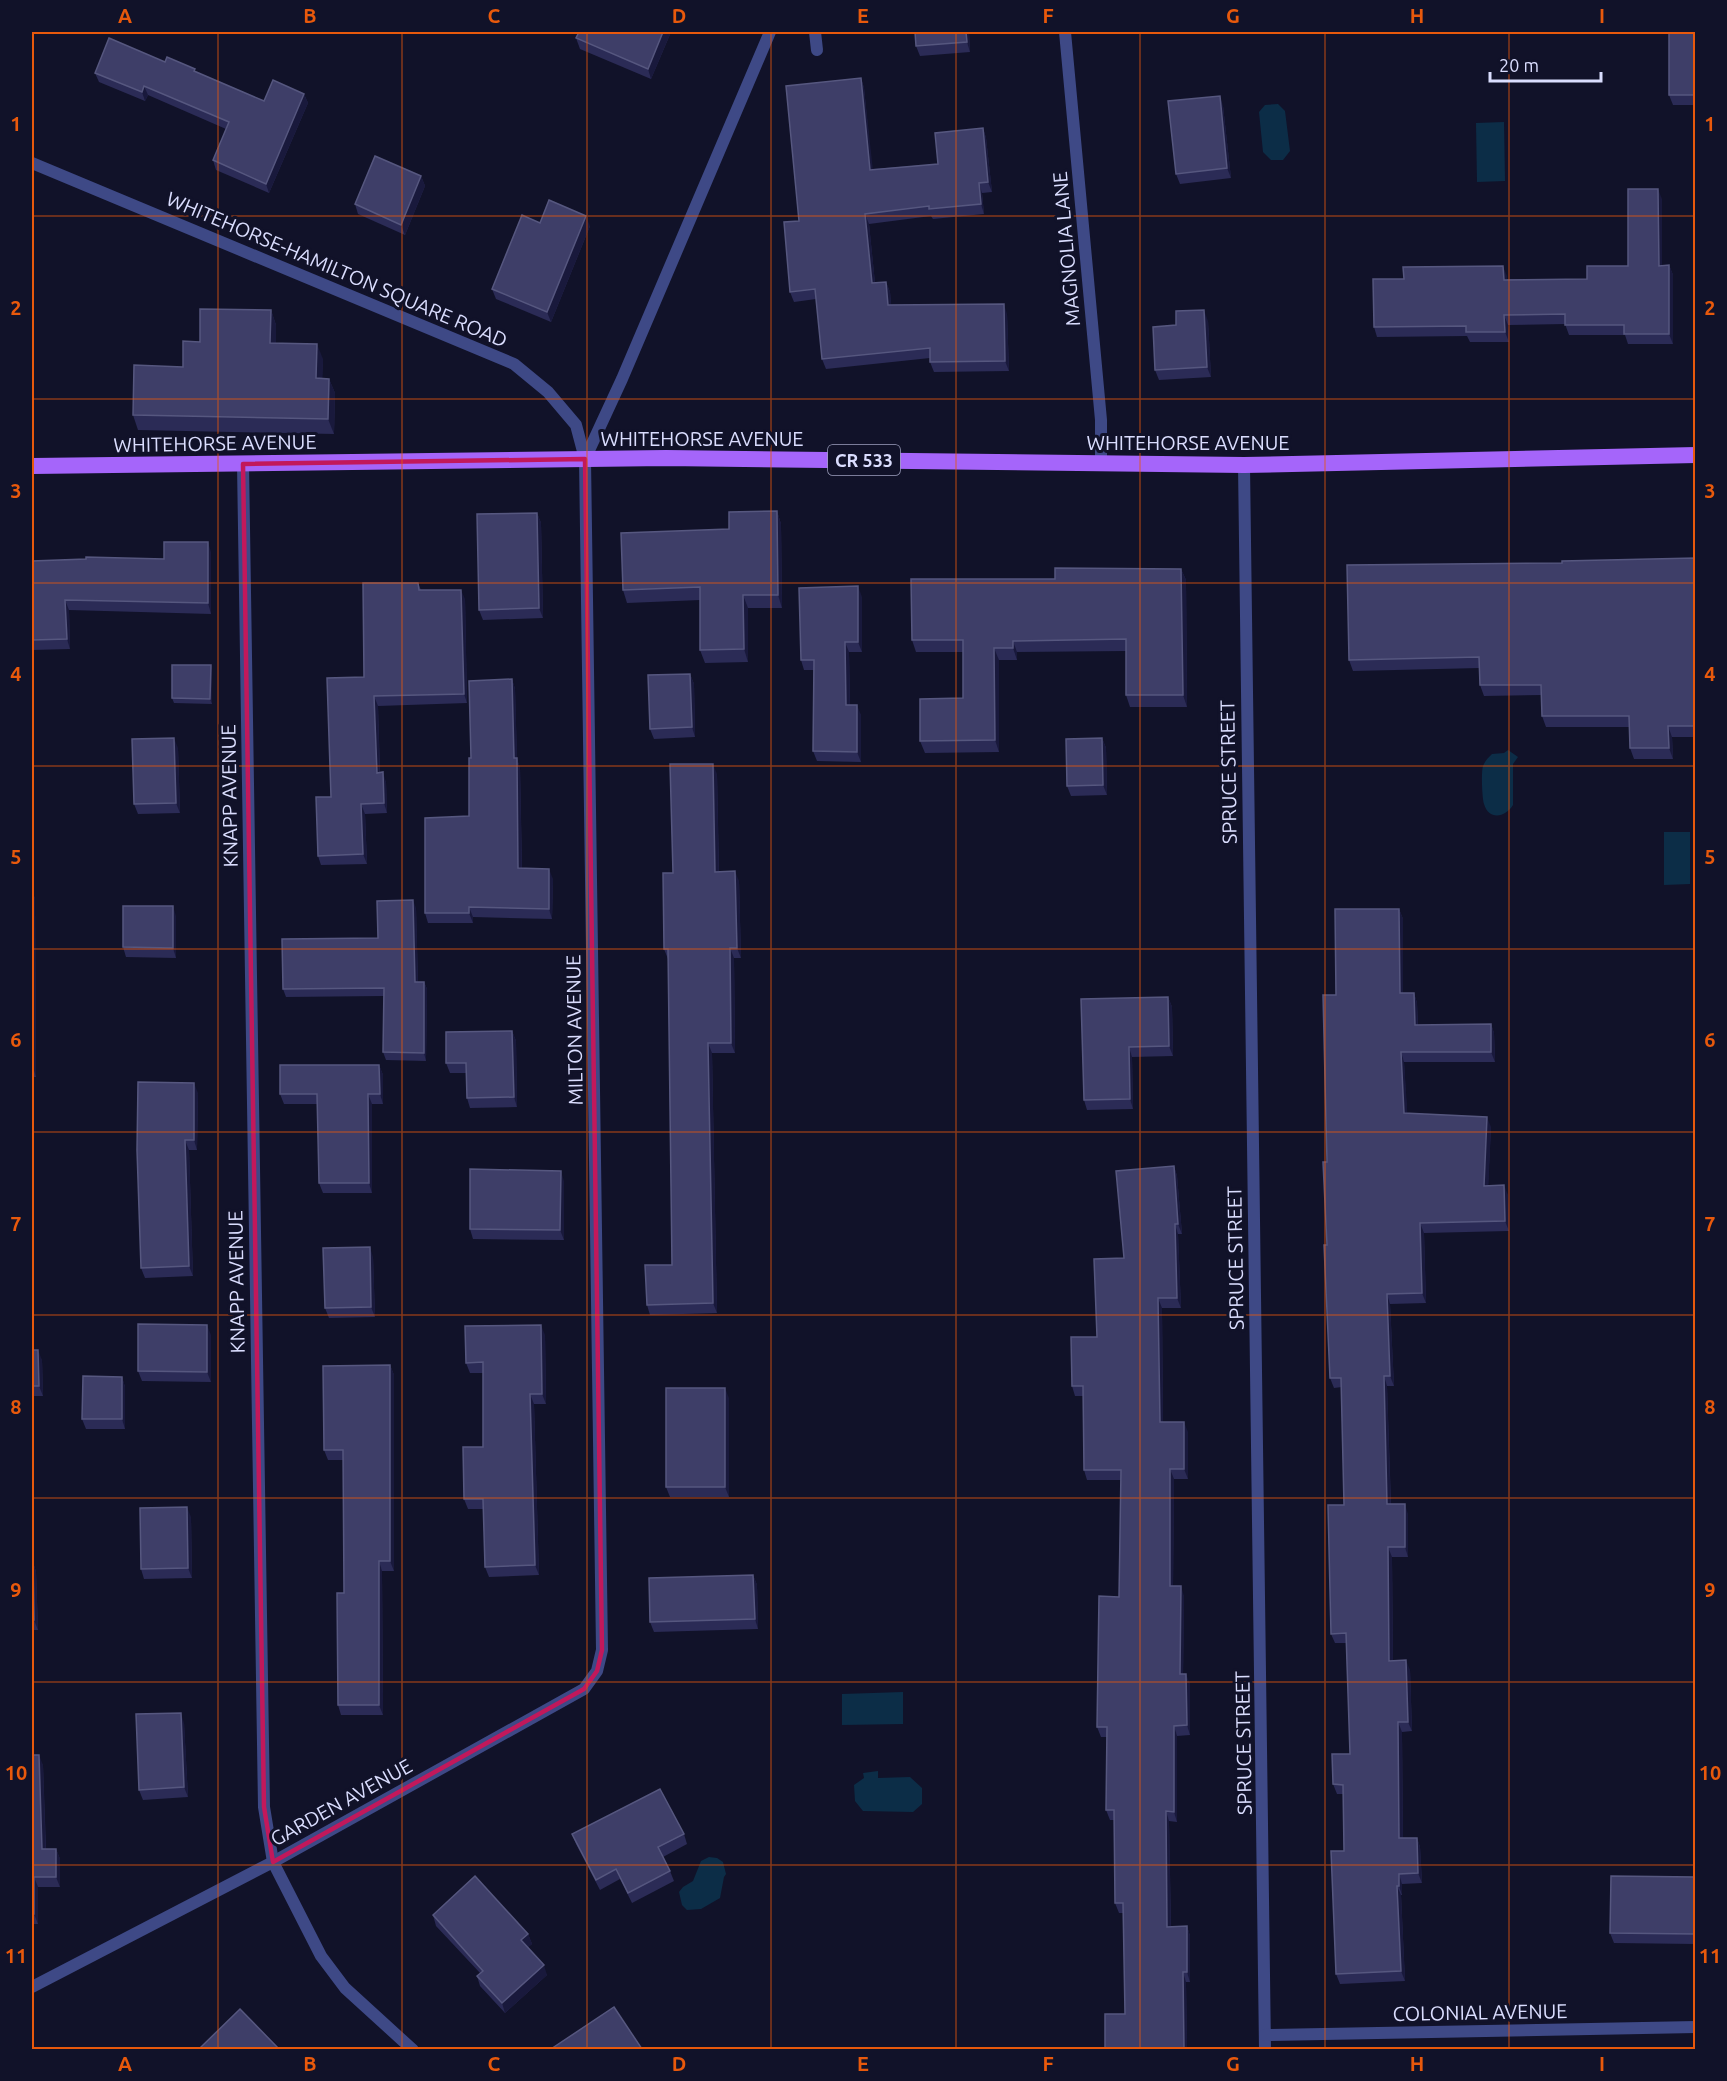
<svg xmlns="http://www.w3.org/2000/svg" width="1727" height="2081" font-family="Ubuntu,sans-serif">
	<rect width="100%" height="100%" fill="#111229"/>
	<g fill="#0c2d47">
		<polygon points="1278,104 1285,111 1290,151 1283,160 1271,160 1263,152 1259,112 1265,105"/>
		<polygon points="1504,122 1505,181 1477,182 1476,123"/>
		<path d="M 1508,750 L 1518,757 L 1513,764 L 1513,805 C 1506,817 1489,821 1484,804 C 1482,797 1481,772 1483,766 C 1485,761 1488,758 1492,754 L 1504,753 Z"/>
		<polygon points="1664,832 1690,832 1690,884 1664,885"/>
		<polygon points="903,1692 903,1724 842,1725 842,1694"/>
		<polygon points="878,1771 878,1778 910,1777 922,1788 922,1804 913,1812 863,1811 855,1801 854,1785 864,1778 863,1773"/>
		<polygon points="709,1857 717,1858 723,1862 726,1874 724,1877 720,1898 701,1909 687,1910 682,1905 679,1892 683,1887 693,1881 701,1861"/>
	</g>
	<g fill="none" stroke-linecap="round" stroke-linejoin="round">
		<g stroke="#3e4986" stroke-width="12">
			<polyline points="815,32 817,50"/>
			<polyline points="585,459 622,379 770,32"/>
		</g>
		<g stroke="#3e4986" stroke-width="12">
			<polyline points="1065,32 1101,420 1101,463"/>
			<polyline points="243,464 264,1807 273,1862 321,1956 345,1988 413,2050"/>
			<polyline points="1244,465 1265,2050"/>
			<polyline points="32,1987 273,1862 584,1689 597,1671 602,1650 585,459"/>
			<polyline points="1265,2035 1696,2027"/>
		</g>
		<polyline stroke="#3e4986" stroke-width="12" points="32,163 514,364 548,392 576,425 585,459"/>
		<polyline stroke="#a565fa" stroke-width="16" points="32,466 666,458 1244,465 1696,455"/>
	</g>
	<g fill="#2b2b56">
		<polygon points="579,32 671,32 651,79 580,49 576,38"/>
		<polygon points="969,32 970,52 920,56 916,46"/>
		<polygon points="1695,32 1695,105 1673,105 1669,95"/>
		<polygon points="165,62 196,72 264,101 304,94 308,103 269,193 216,170 213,160 226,129 148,95 145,101 99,82 95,73"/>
		<polygon points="861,78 864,88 872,169 938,164 983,128 986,138 992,192 982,193 984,214 933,219 931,216 869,224 875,283 886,282 890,292 891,305 1007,314 1009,371 934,372 930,362 930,358 826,369 822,359 816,299 794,302 790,292 799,221"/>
		<polygon points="1223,106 1231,178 1180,184 1176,174"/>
		<polygon points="421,176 425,186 405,235 358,214 355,204"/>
		<polygon points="1662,199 1662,266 1669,265 1673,275 1673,344 1628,344 1625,335 1569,335 1565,324 1508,325 1509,342 1470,342 1467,336 1377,337 1374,327 1404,279 1507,276 1507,279 1587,279 1628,266"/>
		<polygon points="540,223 590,226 551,322 496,299 492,289"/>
		<polygon points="271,310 276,325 276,343 323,359 322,378 329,379 335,393 334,434 138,430 133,415 183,367 200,342"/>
		<polygon points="1208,321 1211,377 1159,380 1155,370 1176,325"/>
		<polygon points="777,511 781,524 782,608 748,608 748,662 705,663 700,650 700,600 627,603 623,590 729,529"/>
		<polygon points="537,513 541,523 543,618 483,620 479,610"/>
		<polygon points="211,552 211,614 69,610 70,649 32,650 32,561 164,559"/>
		<polygon points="1695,558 1695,737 1672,737 1673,759 1634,759 1630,748 1630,727 1546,727 1542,716 1542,695 1484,696 1480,685 1480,668 1353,671 1349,660 1562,563"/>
		<polygon points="1181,569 1186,580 1187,707 1130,707 1126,695 1126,651 1017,652 1017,660 999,660 999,752 925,753 920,741 963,698 963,652 916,652 912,640 1055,579"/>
		<polygon points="418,583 421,590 465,599 467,703 378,706 380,772 386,782 387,813 365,814 367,864 321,865 318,856 331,797 364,677"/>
		<polygon points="862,597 862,652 849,652 850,705 861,715 861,762 817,761 813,751 814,670 804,670 801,660"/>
		<polygon points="211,665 212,670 212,704 174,703 172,698"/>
		<polygon points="690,674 694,684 695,737 654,739 650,729"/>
		<polygon points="512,679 515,689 517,759 520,768 522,868 553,879 552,919 473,917 473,923 428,923 425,913 469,816 471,758"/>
		<polygon points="1102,738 1106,748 1107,795 1071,796 1067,786"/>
		<polygon points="178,748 180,813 138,814 134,804"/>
		<polygon points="717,774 719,871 739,881 741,958 734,958 735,1053 712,1053 717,1313 650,1315 647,1305 672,1265 668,959 664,949 673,873"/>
		<polygon points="32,890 35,899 36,1077 32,1077"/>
		<polygon points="416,908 418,982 424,982 427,989 426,1061 386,1060 383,1052 384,996 286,997 283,989 378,938"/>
		<polygon points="1399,909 1403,919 1403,993 1414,993 1417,1003 1418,1025 1491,1024 1494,1033 1495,1062 1404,1062 1407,1114 1491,1127 1488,1185 1508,1195 1509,1231 1424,1233 1426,1303 1390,1304 1394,1386 1387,1386 1391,1504 1408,1514 1408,1557 1392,1557 1393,1661 1410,1670 1412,1731 1402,1732 1403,1838 1417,1838 1420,1847 1422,1883 1402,1884 1402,1895 1401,1895 1405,1981 1340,1984 1336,1974 1344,1851 1343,1794 1337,1794 1333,1784 1350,1754 1346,1643 1335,1643 1331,1634 1344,1505 1342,1387 1334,1388 1330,1378 1327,1245 1336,995"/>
		<polygon points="176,916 176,958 126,957 123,947"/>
		<polygon points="1168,997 1172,1007 1173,1056 1132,1057 1133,1109 1087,1110 1084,1100"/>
		<polygon points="512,1031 516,1041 517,1107 470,1108 467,1098 466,1073 450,1073 446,1063"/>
		<polygon points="379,1065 383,1075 383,1104 372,1104 372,1193 323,1193 319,1183 318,1104 284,1104 280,1094"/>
		<polygon points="198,1093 197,1150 189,1150 193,1276 145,1278 141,1268"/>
		<polygon points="1174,1166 1177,1176 1182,1234 1178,1234 1181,1308 1162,1308 1163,1422 1188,1432 1188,1479 1174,1479 1173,1586 1184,1596 1183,1674 1190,1684 1190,1735 1177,1736 1177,1822 1169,1821 1171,1926 1187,1926 1190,1936 1190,1982 1186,1982 1187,2049 1105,2049 1125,2014 1123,1913 1119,1913 1115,1903 1114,1820 1110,1820 1106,1810 1107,1737 1101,1737 1097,1727 1119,1597 1121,1480 1087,1480 1084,1470 1083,1396 1075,1396 1072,1386 1097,1337 1124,1258"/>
		<polygon points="564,1181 564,1240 473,1239 470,1229"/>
		<polygon points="373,1257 375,1317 329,1318 325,1308"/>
		<polygon points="211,1335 211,1382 142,1381 138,1371"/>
		<polygon points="545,1335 546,1404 534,1404 539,1575 489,1577 485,1567 484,1509 468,1509 464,1499 483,1447 483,1373 470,1373 466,1363"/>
		<polygon points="32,1350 42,1360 43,1396 32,1396"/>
		<polygon points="390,1365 394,1375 394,1571 382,1571 383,1715 341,1715 338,1705 344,1593 343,1460 328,1460 324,1450"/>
		<polygon points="122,1377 125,1387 125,1429 86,1429 82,1419"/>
		<polygon points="729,1398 729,1497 670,1497 666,1487"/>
		<polygon points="191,1517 192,1578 144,1579 141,1569"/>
		<polygon points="32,1550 32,1562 33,1562 36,1572 38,1630 32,1630"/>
		<polygon points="753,1575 757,1585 758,1629 654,1632 650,1622"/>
		<polygon points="184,1723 188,1797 143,1800 139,1790"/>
		<polygon points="32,1755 43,1765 46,1849 56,1849 60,1859 60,1887 38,1887 38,1924 32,1924"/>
		<polygon points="572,1834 684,1834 687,1844 663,1857 670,1871 674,1881 632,1903 620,1879 600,1890 576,1844"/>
		<polygon points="1695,1877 1695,1944 1614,1943 1610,1933"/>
		<polygon points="433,1915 528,1934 532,1944 528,1947 547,1975 505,2013 480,1986 477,1976 480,1973 436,1926"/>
	</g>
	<g fill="#19193c">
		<polygon points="663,32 671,32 651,79 648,69"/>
		<polygon points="966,32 969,32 970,52 967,42"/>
		<polygon points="861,78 864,88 874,180 870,170"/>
		<polygon points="144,86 148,95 145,101 142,92"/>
		<polygon points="304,94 308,103 269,193 266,184"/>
		<polygon points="1220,96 1223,106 1231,178 1227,168"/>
		<polygon points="983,128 986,138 992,192 988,182"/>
		<polygon points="421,176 425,186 405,235 401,225"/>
		<polygon points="979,183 982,193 984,214 981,204"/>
		<polygon points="1658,189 1662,199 1662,276 1659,266"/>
		<polygon points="865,214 869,224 876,293 872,283"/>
		<polygon points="586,216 590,226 551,322 547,312"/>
		<polygon points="1669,265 1673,275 1673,344 1669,334"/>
		<polygon points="1503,266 1507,276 1507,290 1504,280"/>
		<polygon points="886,282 890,292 892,316 888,305"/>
		<polygon points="1004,304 1007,314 1009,371 1005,361"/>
		<polygon points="271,310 276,325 276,358 270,343"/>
		<polygon points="1204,310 1208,321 1211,377 1207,367"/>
		<polygon points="1504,315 1508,325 1509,342 1505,332"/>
		<polygon points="317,344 323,359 322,393 316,378"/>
		<polygon points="329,379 335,393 334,434 328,419"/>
		<polygon points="777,511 781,524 782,608 778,595"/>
		<polygon points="537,513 541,523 543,618 539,608"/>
		<polygon points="208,542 211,552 211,614 208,603"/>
		<polygon points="1181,569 1186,580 1187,707 1183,695"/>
		<polygon points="858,586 862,597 862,652 858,642"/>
		<polygon points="461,590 465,599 467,703 464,694"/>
		<polygon points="743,595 748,608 748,662 744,649"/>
		<polygon points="65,600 69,610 70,649 67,639"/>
		<polygon points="1013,641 1017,652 1017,660 1013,648"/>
		<polygon points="845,642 849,652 850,715 846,705"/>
		<polygon points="994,648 999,660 999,752 995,740"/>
		<polygon points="211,665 212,670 212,704 210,699"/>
		<polygon points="690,674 694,684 695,737 692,727"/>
		<polygon points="512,679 515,689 517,759 520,768 522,878 518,868"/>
		<polygon points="374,696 378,706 380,782 377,773"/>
		<polygon points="857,705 861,715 861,762 857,752"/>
		<polygon points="1668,726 1672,737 1673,759 1669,748"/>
		<polygon points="174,738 178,748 180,813 176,803"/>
		<polygon points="1102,738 1106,748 1107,795 1103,785"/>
		<polygon points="713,764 717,774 719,882 715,872"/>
		<polygon points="383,772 386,782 387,813 384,803"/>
		<polygon points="361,804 365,814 367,864 363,854"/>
		<polygon points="549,869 553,879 552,919 549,909"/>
		<polygon points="735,871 739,881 741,958 737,948"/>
		<polygon points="32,890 35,899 36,1077 33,1067"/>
		<polygon points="413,900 416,908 418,989 415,982"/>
		<polygon points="173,906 176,916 176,958 173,948"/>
		<polygon points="469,907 473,917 473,923 469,913"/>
		<polygon points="1399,909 1403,919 1403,1003 1400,993"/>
		<polygon points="730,948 734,958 735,1053 731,1043"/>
		<polygon points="424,982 427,989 426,1061 424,1053"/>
		<polygon points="1414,993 1417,1003 1418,1035 1415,1025"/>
		<polygon points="1168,997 1172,1007 1173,1056 1169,1046"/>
		<polygon points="1491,1024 1494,1033 1495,1062 1491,1052"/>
		<polygon points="512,1031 516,1041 517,1107 514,1097"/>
		<polygon points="708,1043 712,1053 717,1313 713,1303"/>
		<polygon points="1129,1047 1132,1057 1133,1109 1130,1099"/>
		<polygon points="1401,1052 1404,1062 1408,1123 1404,1113"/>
		<polygon points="379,1065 383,1075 383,1104 380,1094"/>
		<polygon points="194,1083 198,1093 197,1150 194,1140"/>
		<polygon points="368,1094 372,1104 372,1193 369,1183"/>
		<polygon points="1487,1117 1491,1127 1488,1195 1484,1186"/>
		<polygon points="185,1140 189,1150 193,1276 189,1266"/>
		<polygon points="1174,1166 1177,1176 1182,1234 1178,1224"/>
		<polygon points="561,1171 564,1181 564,1240 560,1230"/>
		<polygon points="1504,1185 1508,1195 1509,1231 1505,1221"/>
		<polygon points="1420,1223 1424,1233 1426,1303 1422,1293"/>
		<polygon points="1175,1224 1178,1234 1181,1308 1177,1298"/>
		<polygon points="370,1247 373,1257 375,1317 371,1307"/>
		<polygon points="1387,1294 1390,1304 1394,1386 1390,1376"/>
		<polygon points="1158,1298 1162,1308 1163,1432 1160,1422"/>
		<polygon points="207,1325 211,1335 211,1382 207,1372"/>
		<polygon points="541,1325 545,1335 546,1404 542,1394"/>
		<polygon points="38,1350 42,1360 43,1396 39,1386"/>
		<polygon points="390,1365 394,1375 394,1571 390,1561"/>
		<polygon points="1384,1376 1387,1386 1391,1514 1387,1504"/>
		<polygon points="122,1377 125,1387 125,1429 122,1419"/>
		<polygon points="725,1388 729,1398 729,1497 725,1487"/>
		<polygon points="530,1394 534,1404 539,1575 535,1565"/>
		<polygon points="1184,1422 1188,1432 1188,1479 1184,1469"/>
		<polygon points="1170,1469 1174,1479 1173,1596 1170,1586"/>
		<polygon points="1405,1504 1408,1514 1408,1557 1405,1547"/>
		<polygon points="187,1507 191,1517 192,1578 188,1568"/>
		<polygon points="1388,1547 1392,1557 1393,1671 1389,1661"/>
		<polygon points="379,1561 382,1571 383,1715 379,1705"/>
		<polygon points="33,1562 36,1572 38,1630 34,1620"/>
		<polygon points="753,1575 757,1585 758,1629 755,1619"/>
		<polygon points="1181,1586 1184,1596 1183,1684 1180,1674"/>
		<polygon points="1406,1660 1410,1670 1412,1731 1408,1722"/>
		<polygon points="1186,1674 1190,1684 1190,1735 1187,1725"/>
		<polygon points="181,1713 184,1723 188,1797 184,1787"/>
		<polygon points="1398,1722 1402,1732 1403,1848 1399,1838"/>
		<polygon points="1174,1726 1177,1736 1177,1822 1174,1812"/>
		<polygon points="39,1755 43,1765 46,1859 42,1849"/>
		<polygon points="1166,1811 1169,1821 1171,1937 1167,1927"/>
		<polygon points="1417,1838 1420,1847 1422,1883 1418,1873"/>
		<polygon points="56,1849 60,1859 60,1887 56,1877"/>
		<polygon points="1399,1874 1402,1884 1402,1895 1399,1886"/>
		<polygon points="34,1877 38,1887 38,1924 34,1914"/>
		<polygon points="1397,1886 1401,1895 1405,1981 1401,1971"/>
		<polygon points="1187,1926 1190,1936 1190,1982 1187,1972"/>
		<polygon points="528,1934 532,1944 525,1950 521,1940"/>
		<polygon points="544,1965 547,1975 505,2013 502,2003"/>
		<polygon points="1183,1972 1186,1982 1187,2049 1184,2049"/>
	</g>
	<g fill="#3e3e68" stroke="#56577f" stroke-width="1.5">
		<polygon points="579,32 663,32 648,69 576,38"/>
		<polygon points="915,32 966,32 967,42 916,46"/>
		<rect x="1669" y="32" width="26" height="63"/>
		<polygon points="109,38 165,62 167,57 195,69 194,71 264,101 273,80 304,94 266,184 213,160 229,122 144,86 142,92 95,73"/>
		<polygon points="861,78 870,170 938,164 935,133 983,128 988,182 979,183 981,204 929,209 929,206 865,214 872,283 886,282 888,305 1004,304 1005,361 930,362 930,348 822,359 815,289 790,292 784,222 799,221 786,86"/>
		<polygon points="1220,96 1227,168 1176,174 1168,101"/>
		<polygon points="375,156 421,176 401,225 355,204"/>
		<polygon points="1628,189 1658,189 1659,266 1669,265 1669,334 1624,334 1624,325 1565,325 1565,314 1504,315 1505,332 1466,332 1466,326 1374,327 1373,279 1404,279 1403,267 1503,266 1504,280 1587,279 1587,266 1628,266"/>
		<polygon points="549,200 586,216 547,312 492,289 522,215 540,223"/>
		<polygon points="200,309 271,310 270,343 317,344 316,378 329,379 328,419 133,415 134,365 183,367 183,341 200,342"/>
		<polygon points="1204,310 1207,367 1155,370 1153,327 1176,325 1176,311"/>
		<polygon points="777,511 778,595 743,595 744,649 700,650 700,587 623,590 621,533 729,529 729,512"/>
		<polygon points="537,513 539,608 479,610 477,514"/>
		<polygon points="164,542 208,542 208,603 65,600 67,639 32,640 32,561 86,559 86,557 164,559"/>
		<polygon points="1695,558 1695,726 1668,726 1669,748 1630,748 1629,716 1542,716 1541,685 1480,685 1479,657 1349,660 1347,565 1562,563 1562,561"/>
		<polygon points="1055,568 1181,569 1183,695 1126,695 1126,639 1013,641 1013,648 994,648 995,740 920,741 920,699 963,698 963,640 912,640 911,579 1055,579"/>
		<polygon points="363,583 418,583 419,590 461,590 464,694 374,696 377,773 383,772 384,803 361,804 363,854 318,856 316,797 331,797 327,678 364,677"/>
		<polygon points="858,586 858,642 845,642 846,705 857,705 857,752 813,751 814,660 801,660 799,588"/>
		<polygon points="172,665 211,665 210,699 172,698"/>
		<polygon points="690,674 692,727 650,729 648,675"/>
		<polygon points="512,679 514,758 517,758 518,868 549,869 549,909 469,907 469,913 425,913 425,818 469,816 469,758 471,758 469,681"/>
		<polygon points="174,738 176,803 134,804 132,739"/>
		<polygon points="1102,738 1103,785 1067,786 1066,739"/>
		<polygon points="670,764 713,764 715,872 735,871 737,948 730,948 731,1043 708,1043 713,1303 647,1305 645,1265 672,1265 668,949 664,949 663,873 673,873"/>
		<polygon points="413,900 415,982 424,982 424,1053 383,1052 384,988 283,989 282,939 378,938 377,901"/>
		<polygon points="32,904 33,1067 32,1067"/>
		<polygon points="123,906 173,906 173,948 123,947"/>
		<polygon points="1335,909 1399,909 1400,993 1414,993 1415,1025 1491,1024 1491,1052 1401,1052 1404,1113 1487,1117 1484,1186 1504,1185 1505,1221 1420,1223 1422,1293 1387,1294 1390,1376 1384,1376 1387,1504 1405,1504 1405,1547 1388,1547 1389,1661 1406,1660 1408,1722 1398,1722 1399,1838 1417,1838 1418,1873 1399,1874 1399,1886 1397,1886 1401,1971 1336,1974 1331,1851 1344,1851 1343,1785 1333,1784 1332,1754 1350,1754 1346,1633 1331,1634 1328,1505 1344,1505 1341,1378 1330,1378 1324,1245 1327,1245 1323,1162 1327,1162 1323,995 1336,995"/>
		<polygon points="1168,997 1169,1046 1129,1047 1130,1099 1084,1100 1081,999"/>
		<polygon points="512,1031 514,1097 467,1098 466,1063 446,1063 446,1032"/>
		<polygon points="280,1065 379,1065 380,1094 368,1094 369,1183 319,1183 317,1094 280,1094"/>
		<polygon points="138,1082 194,1083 194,1140 185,1140 189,1266 141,1268 137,1150"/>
		<polygon points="1174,1166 1178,1224 1175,1224 1177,1298 1158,1298 1160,1422 1184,1422 1184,1469 1170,1469 1170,1586 1181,1586 1180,1674 1186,1674 1187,1725 1174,1726 1174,1812 1166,1811 1167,1927 1187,1926 1187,1972 1183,1972 1184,2049 1105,2049 1105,2014 1125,2014 1123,1903 1115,1903 1114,1810 1106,1810 1107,1727 1097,1727 1099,1596 1119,1597 1121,1470 1084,1470 1083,1386 1072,1386 1071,1337 1097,1337 1094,1259 1124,1258 1116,1171"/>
		<polygon points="470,1169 561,1171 560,1230 470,1229"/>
		<polygon points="370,1247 371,1307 325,1308 323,1248"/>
		<polygon points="138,1324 207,1325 207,1372 138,1371"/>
		<polygon points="541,1325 542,1394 530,1394 535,1565 485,1567 483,1499 464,1499 463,1447 483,1447 483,1362 466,1363 465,1326"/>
		<polygon points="32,1350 38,1350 39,1386 32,1386"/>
		<polygon points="390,1365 390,1561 379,1561 379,1705 338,1705 337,1593 344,1593 343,1450 324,1450 323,1366"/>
		<polygon points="83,1376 122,1377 122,1419 82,1419"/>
		<rect x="666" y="1388" width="59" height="99"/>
		<polygon points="187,1507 188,1568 141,1569 140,1508"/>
		<polygon points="32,1562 33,1562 34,1620 32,1620"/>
		<polygon points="753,1575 755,1619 650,1622 649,1578"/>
		<polygon points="181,1713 184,1787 139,1790 136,1714"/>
		<polygon points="32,1755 39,1755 42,1849 56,1849 56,1877 34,1877 34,1914 32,1914"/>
		<polygon points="660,1789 684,1834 658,1847 670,1871 628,1893 616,1869 596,1880 572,1834"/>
		<polygon points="475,1876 528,1934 521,1940 544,1965 502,2003 477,1976 483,1971 433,1915"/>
		<polygon points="1611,1876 1695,1877 1695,1934 1610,1933"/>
		<polygon points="614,2007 642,2049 551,2049"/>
		<polygon points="240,2009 279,2049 199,2049"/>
	</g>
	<path fill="none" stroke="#c2185b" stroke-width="4.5" stroke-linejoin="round" d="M 585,459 L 602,1650 L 597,1671 L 584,1689 L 273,1862 L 264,1807 L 243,464 Z"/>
	<path fill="none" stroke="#e8590c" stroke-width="1.5" stroke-opacity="0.55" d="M 218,32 L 218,2050M 402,32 L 402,2050M 587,32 L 587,2050M 771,32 L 771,2050M 956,32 L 956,2050M 1140,32 L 1140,2050M 1325,32 L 1325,2050M 1509,32 L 1509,2050M 32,216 L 1696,216M 32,399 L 1696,399M 32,583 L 1696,583M 32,766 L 1696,766M 32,949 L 1696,949M 32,1132 L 1696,1132M 32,1315 L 1696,1315M 32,1498 L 1696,1498M 32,1682 L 1696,1682M 32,1865 L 1696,1865"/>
	<g text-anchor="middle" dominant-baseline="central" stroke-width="6" stroke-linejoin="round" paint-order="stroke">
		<rect fill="#111229" stroke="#9ea0be" stroke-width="1.5" x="828" y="445" width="72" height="30" rx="4.5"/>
		<g font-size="18" font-weight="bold" fill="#daddfe">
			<text x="864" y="460">CR 533</text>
		</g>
		<g font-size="20" fill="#daddfe" stroke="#111229">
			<text transform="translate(1066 249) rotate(-95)">MAGNOLIA LANE</text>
			<text transform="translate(337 269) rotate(23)">WHITEHORSE-HAMILTON SQUARE ROAD</text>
			<text x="702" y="438">WHITEHORSE AVENUE</text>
			<text x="1188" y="442">WHITEHORSE AVENUE</text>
			<text transform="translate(215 443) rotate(-1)">WHITEHORSE AVENUE</text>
			<text transform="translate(1228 772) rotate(-91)">SPRUCE STREET</text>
			<text transform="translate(229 796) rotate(-91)">KNAPP AVENUE</text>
			<text transform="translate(574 1030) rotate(-91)">MILTON AVENUE</text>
			<text transform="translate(1235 1258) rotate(-91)">SPRUCE STREET</text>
			<text transform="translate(236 1282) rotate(-91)">KNAPP AVENUE</text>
			<text transform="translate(1243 1743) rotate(-91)">SPRUCE STREET</text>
			<text transform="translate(341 1802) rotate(-29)">GARDEN AVENUE</text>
			<text transform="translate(1480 2012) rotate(-1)">COLONIAL AVENUE</text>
		</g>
	</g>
	<rect width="1727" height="2081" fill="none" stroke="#111229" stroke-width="66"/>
	<path d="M1490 72v9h111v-9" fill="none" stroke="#daddfe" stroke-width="3"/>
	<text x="1499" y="72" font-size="18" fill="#daddfe" stroke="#111229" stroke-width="4.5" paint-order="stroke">20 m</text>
	<rect x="33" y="33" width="1661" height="2015" fill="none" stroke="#e8590c" stroke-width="2"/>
	<g font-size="20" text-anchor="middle" font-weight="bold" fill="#e8590c">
		<text x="125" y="23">A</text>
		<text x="310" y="23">B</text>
		<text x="494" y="23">C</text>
		<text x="679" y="23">D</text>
		<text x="863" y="23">E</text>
		<text x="1048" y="23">F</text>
		<text x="1233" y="23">G</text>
		<text x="1417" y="23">H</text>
		<text x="1602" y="23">I</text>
		<text x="16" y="131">1</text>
		<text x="1710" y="131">1</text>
		<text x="16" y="315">2</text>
		<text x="1710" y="315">2</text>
		<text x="16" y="498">3</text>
		<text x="1710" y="498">3</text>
		<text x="16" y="681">4</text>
		<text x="1710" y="681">4</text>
		<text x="16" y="864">5</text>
		<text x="1710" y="864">5</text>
		<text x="16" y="1047">6</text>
		<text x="1710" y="1047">6</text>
		<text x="16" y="1231">7</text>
		<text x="1710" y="1231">7</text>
		<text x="16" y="1414">8</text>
		<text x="1710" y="1414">8</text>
		<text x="16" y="1597">9</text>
		<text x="1710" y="1597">9</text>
		<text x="16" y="1780">10</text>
		<text x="1710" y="1780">10</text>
		<text x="16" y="1963">11</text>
		<text x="1710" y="1963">11</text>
		<text x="125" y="2071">A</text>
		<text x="310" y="2071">B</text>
		<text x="494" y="2071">C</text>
		<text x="679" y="2071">D</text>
		<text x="863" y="2071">E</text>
		<text x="1048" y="2071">F</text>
		<text x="1233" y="2071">G</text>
		<text x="1417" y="2071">H</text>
		<text x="1602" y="2071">I</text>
	</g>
</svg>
